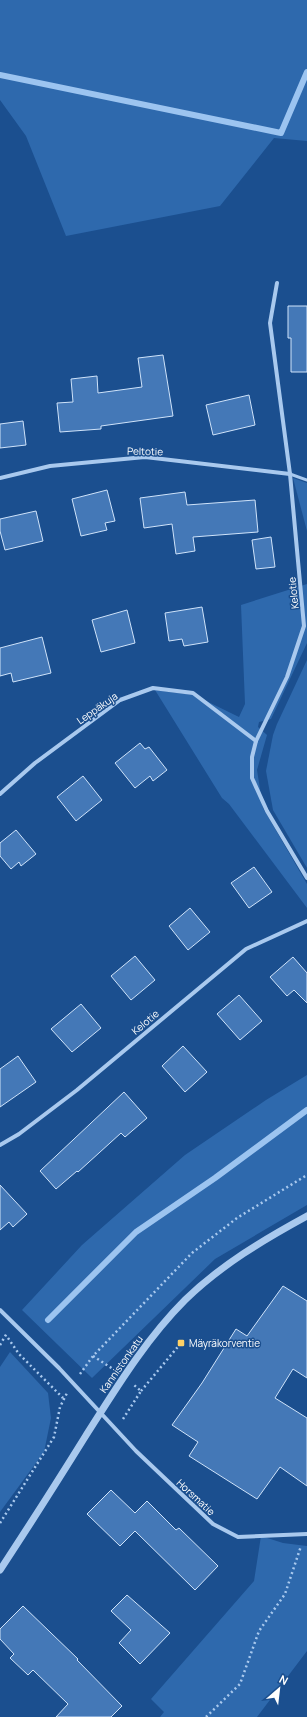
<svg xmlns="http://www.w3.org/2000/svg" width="307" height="1717" font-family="Manrope,sans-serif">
	<rect width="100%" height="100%" fill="#1b4f8f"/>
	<g fill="#2e69ad">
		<polygon points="0,0 307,0 307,141 274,138 220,206 66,236 26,136 0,100"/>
		<polygon points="293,478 307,483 307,531"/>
		<polygon points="307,584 307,643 271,719 259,722 258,727 267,735 257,770 263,808 307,884 307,908 229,804 222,798 155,690 194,695 239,717 245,704 241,605"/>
		<polygon points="307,660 307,868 273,810 266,771 273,735 277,724"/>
		<polygon points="307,1075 307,1205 215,1259 92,1378 22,1310 82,1245 185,1155 266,1100"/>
		<polygon points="10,1352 48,1393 51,1418 44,1452 0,1512 0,1367"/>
		<polygon points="261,1536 283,1543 307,1546 307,1651 257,1717 160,1717 164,1712 151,1699 254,1581"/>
	</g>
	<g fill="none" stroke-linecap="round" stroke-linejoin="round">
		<g stroke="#9cc4f0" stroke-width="6">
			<polyline points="0,75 281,133 307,72"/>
			<polyline points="48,1320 136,1232 215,1178 307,1110"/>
		</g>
	</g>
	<g fill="#4478b7" stroke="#cfe3fa">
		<polygon points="288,306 307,306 307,372 291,372 291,338 288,338"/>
		<polygon points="163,355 173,416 101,426 101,429 60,432 57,403 73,402 71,379 97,376 98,393 142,387 138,358"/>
		<polygon points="249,395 255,425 213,435 206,405"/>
		<polygon points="23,421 26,445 0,448 0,424"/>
		<polygon points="107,490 115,521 105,523 107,530 81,536 72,499"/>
		<polygon points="185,492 187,505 255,500 258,532 193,537 195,551 176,554 172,524 144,528 140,498"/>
		<polygon points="36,511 43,541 5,550 0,531 0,519"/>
		<polygon points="271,537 275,567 256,569 252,540"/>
		<polygon points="202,607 208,642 184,646 182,639 169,641 165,613"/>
		<polygon points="127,610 135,643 101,652 92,620"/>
		<polygon points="42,637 51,673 13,682 11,673 0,676 0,648"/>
		<polygon points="140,743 145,749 149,747 167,770 153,781 150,776 135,788 115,763"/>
		<polygon points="83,776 102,800 76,821 57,797"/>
		<polygon points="16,830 36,854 21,866 19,862 11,869 0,856 0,843"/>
		<polygon points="254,867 272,892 249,908 231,883"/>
		<polygon points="190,908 210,932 188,950 169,926"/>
		<polygon points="135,956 155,980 131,1000 111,976"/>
		<polygon points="293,957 307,973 307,1003 294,990 287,996 270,977"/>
		<polygon points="239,995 262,1021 240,1040 217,1014"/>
		<polygon points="81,1004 101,1028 72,1052 51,1029"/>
		<polygon points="183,1046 207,1072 185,1092 162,1066"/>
		<polygon points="18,1056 36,1082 0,1107 0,1069"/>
		<polygon points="124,1092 147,1118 125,1137 121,1133 78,1172 77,1171 56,1189 40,1171"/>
		<polygon points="0,1185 27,1214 13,1227 9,1222 0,1230"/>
		<polygon points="283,1286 307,1301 307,1378 293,1369 275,1398 307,1418 307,1486 280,1467 257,1499 189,1456 198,1442 172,1425 202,1383 236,1329 247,1336"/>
		<polygon points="111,1490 135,1513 147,1501 176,1530 179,1528 218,1566 195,1590 135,1531 120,1546 87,1514"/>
		<polygon points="127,1595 170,1633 140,1664 119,1643 131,1630 111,1611"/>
		<polygon points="23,1606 78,1659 77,1660 122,1706 111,1717 56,1717 68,1704 33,1670 28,1675 10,1658 14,1654 0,1639 0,1629"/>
	</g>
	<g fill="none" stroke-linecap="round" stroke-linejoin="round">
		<g stroke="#a9c9ee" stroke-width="2.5" stroke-dasharray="2 3" stroke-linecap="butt">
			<polyline points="8,1338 19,1354 63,1398"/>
			<polyline points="0,1345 7,1333"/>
			<polyline points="93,1356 113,1369"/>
			<polyline points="80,1374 93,1356 192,1253 237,1218 307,1175"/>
			<polyline points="141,1391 181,1343"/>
			<polyline points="123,1419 141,1391 134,1385"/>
			<polyline points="0,1523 54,1437 60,1407 67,1393"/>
			<polyline points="206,1717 240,1684 259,1631 285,1594 301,1546"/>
		</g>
		<polyline stroke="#a9c9ee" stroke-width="3" points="290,474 307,480"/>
		<g stroke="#a9c9ee" stroke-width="4">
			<polyline points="277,283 270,323 290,474 304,626 287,677 256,741 252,757 252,778 267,811 307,878"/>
			<polyline points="0,478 50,466 145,457 290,474"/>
			<polyline points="0,794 35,763 120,700 153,688 193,693 256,741"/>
			<polyline points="0,1145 19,1134 77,1090 246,949 307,921"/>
			<polyline points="0,1310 59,1368 136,1451 213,1524 238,1537 307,1534"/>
		</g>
		<path stroke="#a9c9ee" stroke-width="7" d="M 0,1570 C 29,1526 57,1482 85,1437 C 115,1390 145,1340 185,1300 C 221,1265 263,1240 307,1216"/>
	</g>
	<rect fill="#ffd166" stroke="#1b4f8f" stroke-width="1.5" x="177" y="1339" width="8" height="8" rx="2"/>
	<g text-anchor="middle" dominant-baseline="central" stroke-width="3" stroke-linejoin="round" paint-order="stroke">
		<g font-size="10" fill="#fff" stroke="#1b4f8f">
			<text transform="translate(145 451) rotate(1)">Peltotie</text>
			<text transform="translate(293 593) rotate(-96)">Kelotie</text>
			<text transform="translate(97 708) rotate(-35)">Leppäkuja</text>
			<text transform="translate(145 1022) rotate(-40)">Kelotie</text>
			<text transform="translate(121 1364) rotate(-55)">Kannistonkatu</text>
			<text transform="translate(196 1497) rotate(43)">Horsmatie</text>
		</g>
		<g font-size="10" fill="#fff" stroke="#1b4f8f" text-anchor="start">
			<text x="189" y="1343">Mäyräkorventie</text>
		</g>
	</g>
	<g transform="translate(279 1689) rotate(28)" stroke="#1b4f8f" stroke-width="3" paint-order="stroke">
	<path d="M0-3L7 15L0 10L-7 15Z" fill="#ffffff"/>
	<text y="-6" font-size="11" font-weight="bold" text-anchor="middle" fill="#ffffff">N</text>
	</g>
</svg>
